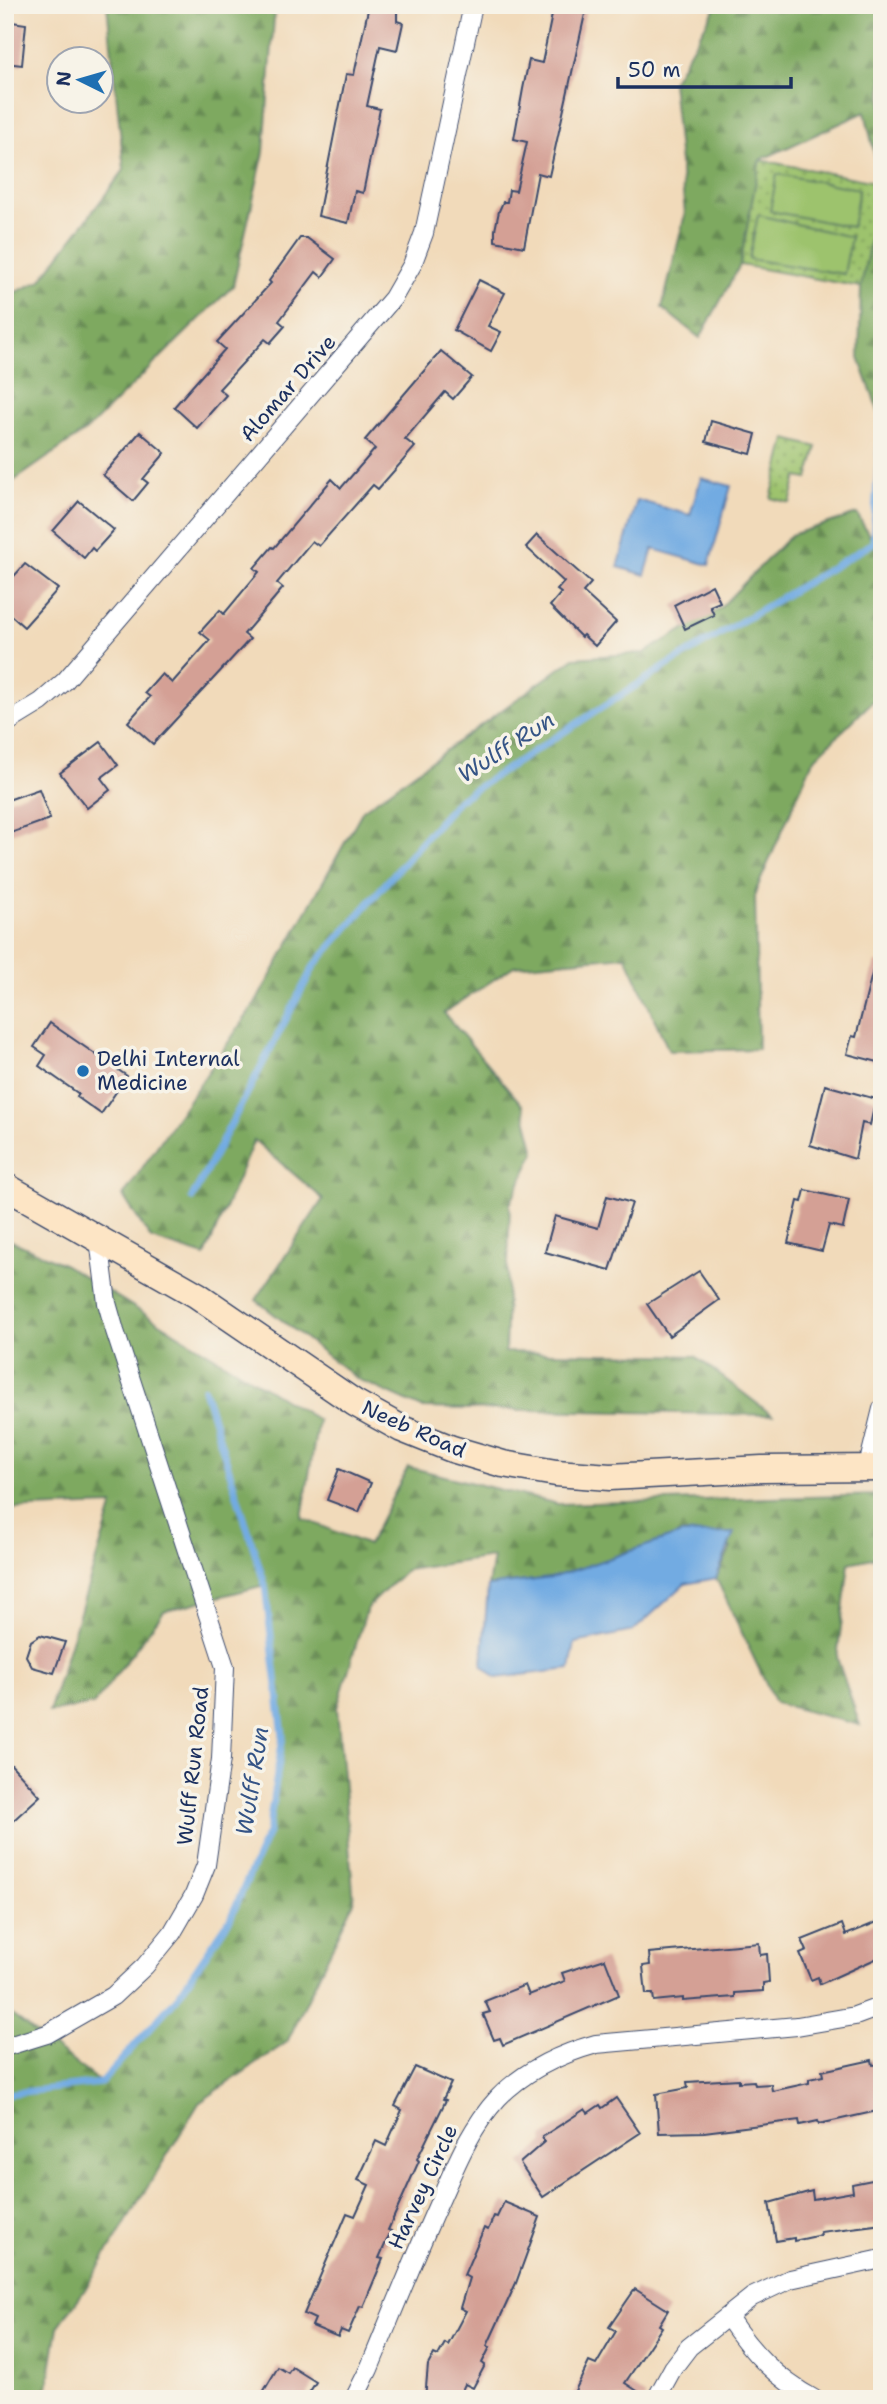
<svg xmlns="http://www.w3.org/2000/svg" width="887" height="2404" font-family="'Shantell Sans',sans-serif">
	<defs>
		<pattern id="forest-firs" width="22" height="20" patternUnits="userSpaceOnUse" patternTransform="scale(1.75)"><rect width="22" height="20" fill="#7ea960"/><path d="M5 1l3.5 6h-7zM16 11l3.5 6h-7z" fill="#668a52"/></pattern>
		<pattern id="park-dots" width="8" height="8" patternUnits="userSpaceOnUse" patternTransform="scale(1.75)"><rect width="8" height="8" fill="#9dc36d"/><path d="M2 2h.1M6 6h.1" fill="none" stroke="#7f9f5d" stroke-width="1.8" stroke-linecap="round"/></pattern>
	</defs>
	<rect width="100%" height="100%" fill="#f7f3e8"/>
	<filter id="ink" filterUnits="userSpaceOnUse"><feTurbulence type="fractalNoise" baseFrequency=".0143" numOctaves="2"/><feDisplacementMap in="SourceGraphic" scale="14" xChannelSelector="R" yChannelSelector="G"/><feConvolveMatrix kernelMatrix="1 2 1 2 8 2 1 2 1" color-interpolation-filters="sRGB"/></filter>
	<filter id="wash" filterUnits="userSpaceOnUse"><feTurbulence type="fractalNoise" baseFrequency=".00686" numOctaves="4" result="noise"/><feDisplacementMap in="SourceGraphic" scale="28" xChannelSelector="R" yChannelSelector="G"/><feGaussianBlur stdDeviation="1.57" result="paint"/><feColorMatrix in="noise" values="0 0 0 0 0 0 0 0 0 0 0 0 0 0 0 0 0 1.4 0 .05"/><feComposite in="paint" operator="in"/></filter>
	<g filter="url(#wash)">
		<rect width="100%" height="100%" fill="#f1daba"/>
		<g fill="url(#forest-firs)" stroke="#4c6c5f" stroke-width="2">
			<polygon points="107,5 275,5 264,152 233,286 88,429 5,487 5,297 40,281 124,170"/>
			<polygon points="717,5 882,5 882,692 813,760 755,893 758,1049 669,1051 626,956 514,966 444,1013 523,1106 535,1152 510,1204 505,1352 695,1356 772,1415 422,1408 357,1379 256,1300 323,1199 254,1140 205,1256 151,1239 123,1196 256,1002 363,810 574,658 644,653 720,608 791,535 857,514 873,542 880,416 859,358 861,287 881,183 865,112 760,160 740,265 700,338 662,308 685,214 672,82"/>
			<polygon points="5,1238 65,1265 318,1420 302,1518 368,1545 408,1467 558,1504 882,1495 882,1556 849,1563 837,1658 860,1725 775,1703 716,1578 731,1548 681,1534 551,1578 488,1586 493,1557 406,1570 367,1608 337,1708 354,1902 287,2042 199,2103 84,2291 58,2327 46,2399 5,2399 5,2010 101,2083 176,1999 230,1919 268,1833 283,1736 265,1585 164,1611 94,1704 49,1712 113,1505 5,1509"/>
		</g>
		<g fill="url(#park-dots)" stroke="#5c7966" stroke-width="2">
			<polygon points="760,160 881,183 861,287 740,265"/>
			<polygon points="786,439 817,447 808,479 797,477 790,503 771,498"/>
		</g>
		<g fill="#9dc36d" stroke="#5c7966" stroke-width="2">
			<polygon points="777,174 859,189 852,227 770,211"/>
			<polygon points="758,215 851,237 844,274 749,259"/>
		</g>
		<g fill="#72abe2" stroke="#466da0" stroke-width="2">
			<polygon points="701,478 731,486 709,565 653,549 645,575 618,567 637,500 690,515"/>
			<polygon points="734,1533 716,1578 685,1584 633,1631 575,1643 570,1669 496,1678 482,1665 488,1586 551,1578 681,1534"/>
		</g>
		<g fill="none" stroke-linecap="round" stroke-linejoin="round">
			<g stroke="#72abe2" stroke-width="7">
				<polyline points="192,1198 314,966 458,800 668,665 873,543 882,412"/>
				<polyline points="5,2094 101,2083 176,1999 230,1919 268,1833 283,1736 265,1585 204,1389"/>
			</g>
		</g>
		<g id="blocks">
			<g fill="#d4a095">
				<polygon points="369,5 397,5 397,21 403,23 397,50 380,46 367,106 380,109 363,193 355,191 348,223 318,216 346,74 354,75"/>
				<polygon points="554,5 587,5 549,176 538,173 524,247 495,241 495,230 499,211 503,202 507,202 509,190 516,191 527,142 514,139 523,89 529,60 542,63"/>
				<polygon points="5,21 26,24 22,65 5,63"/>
				<polygon points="300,238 307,238 335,259 322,277 316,272 279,321 285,326 270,343 265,339 219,389 226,395 197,428 174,407 225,349 217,342 271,283 269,281"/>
				<polygon points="479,280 505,293 488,326 501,332 491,351 454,330"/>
				<polygon points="441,351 472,377 453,399 445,392 405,439 415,447 378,489 373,485 319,546 312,541 277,583 283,588 244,634 250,639 153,744 128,722 150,697 145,693 162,674 172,683 210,640 200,632 220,610 224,614 259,572 254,568 272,547 274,548 332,479 341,488 375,449 365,440"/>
				<polygon points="711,421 756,434 751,454 706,442"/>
				<polygon points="140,432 165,453 143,479 148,483 133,501 103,475"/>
				<polygon points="79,501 114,530 95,551 92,548 84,558 53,531"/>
				<polygon points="537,535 591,583 583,592 616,622 595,646 583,635 581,637 550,606 561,593 557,590 564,582 526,547"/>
				<polygon points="25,564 58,589 24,627 5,610 5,586"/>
				<polygon points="712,585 720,602 710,606 714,615 685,629 674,605"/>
				<polygon points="101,742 118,765 101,778 110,790 87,808 60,773"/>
				<polygon points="39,789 50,819 5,835 5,801"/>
				<polygon points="875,962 882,962 882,1063 847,1054 852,1036 856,1037"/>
				<polygon points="50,1023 127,1076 101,1114 77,1097 79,1094 39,1066 46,1055 34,1047"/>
				<polygon points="825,1085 876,1099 870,1125 862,1123 855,1159 810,1145"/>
				<polygon points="805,1190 849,1200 843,1228 829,1225 822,1251 788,1243 798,1201 802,1202"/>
				<polygon points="607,1196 632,1203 610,1270 545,1252 555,1216 598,1228"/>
				<polygon points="699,1271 719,1300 669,1336 647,1304"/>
				<polygon points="339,1469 371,1483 359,1512 327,1500"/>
				<polygon points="40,1635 65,1642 54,1673 32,1667 26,1656 31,1641"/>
				<polygon points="5,1758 40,1796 5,1828"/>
				<polygon points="882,1920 882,1956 820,1984 818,1977 811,1980 800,1954 807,1951 802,1940 842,1924 846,1935"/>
				<polygon points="759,1943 760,1955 767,1954 769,1982 763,1983 763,1991 735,1993 735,1997 683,2001 683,1998 654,2001 653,1994 646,1994 643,1966 650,1965 649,1953"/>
				<polygon points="605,1959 619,1995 503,2045 500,2038 494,2040 483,2014 490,2012 485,2001 525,1985 529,1995 565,1981 562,1973"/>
				<polygon points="872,2060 873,2065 882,2064 882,2110 819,2124 818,2121 800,2125 799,2120 704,2132 659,2133 656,2094 688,2088 687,2082 739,2079 739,2082 754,2081 755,2085 771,2084 772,2091 809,2083 809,2079 823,2076 822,2071"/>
				<polygon points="415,2067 451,2083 443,2099 446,2100 417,2159 419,2161 388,2230 391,2231 379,2258 383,2259 363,2307 360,2306 348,2333 341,2330 338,2337 312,2326 315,2319 304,2314 347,2213 355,2216 369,2185 358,2180 376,2141 386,2146 402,2110 395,2106"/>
				<polygon points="616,2098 640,2133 543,2197 520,2163 544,2142 542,2137 585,2109 588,2113 600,2105 602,2108"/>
				<polygon points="877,2179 882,2181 882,2224 820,2232 821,2235 794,2241 794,2238 776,2241 769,2203 812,2191 813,2199 853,2192 852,2184"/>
				<polygon points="504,2202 540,2217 516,2283 487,2346 490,2347 482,2363 485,2365 473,2388 465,2384 458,2399 425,2399 428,2365 434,2354 438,2356 445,2343 448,2345 466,2311 460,2308 469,2278 464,2275 484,2228 488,2230 494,2216 497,2217"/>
				<polygon points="635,2289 668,2310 659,2325 662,2327 625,2383 645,2396 645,2399 571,2399 589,2362 596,2365 616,2331 609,2327"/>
				<polygon points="278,2367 288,2373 292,2367 316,2382 305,2399 259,2399"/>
			</g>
		</g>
	</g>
	<g filter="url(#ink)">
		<use href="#blocks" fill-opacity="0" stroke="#3b496c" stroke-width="2"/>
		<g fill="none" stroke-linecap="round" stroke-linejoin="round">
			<g stroke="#3b496c" stroke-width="20">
				<g id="street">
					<polyline points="5,724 41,702 65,681 393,298 412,265 424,233 473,5"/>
					<polyline points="868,1466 882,1409"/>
					<polyline points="5,2047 47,2034 113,1996 145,1966 172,1933 194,1895 206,1865 221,1759 225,1667 115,1331 107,1303 99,1239"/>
					<path d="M 728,2317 C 752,2353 776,2378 814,2399"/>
					<path d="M 354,2399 L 369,2369 C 393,2311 416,2253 442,2196 C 457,2162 472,2126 498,2098 C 524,2071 560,2054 596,2044 L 797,2026 L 855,2016 L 882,2006"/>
					<polyline points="656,2399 673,2368 689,2347 752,2297 790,2279 882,2259"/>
				</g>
			</g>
			<g stroke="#3b496c" stroke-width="29">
				<polyline id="secondary" points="5,1186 197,1295 355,1403 402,1429 452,1449 503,1464 556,1473 610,1477 762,1469 882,1468"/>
			</g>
			<use href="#street" stroke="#fff" stroke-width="18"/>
			<use href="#secondary" stroke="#fde5c5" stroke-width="26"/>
		</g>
	</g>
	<circle fill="#1f6fb2" stroke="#f7f3e8" stroke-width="2.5" cx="83" cy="1071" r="7"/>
	<g text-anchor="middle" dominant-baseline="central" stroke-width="7" stroke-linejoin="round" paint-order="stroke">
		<g font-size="21" fill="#1b2f5e" stroke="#f7f3e8">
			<text transform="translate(288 388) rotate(-49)">Alomar Drive</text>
			<text transform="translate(414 1429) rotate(24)">Neeb Road</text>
			<text transform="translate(193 1766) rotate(-84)">Wulff Run Road</text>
			<text transform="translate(423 2187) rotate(-65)">Harvey Circle</text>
		</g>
		<g font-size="21" fill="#1b2f5e" stroke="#f7f3e8" text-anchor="start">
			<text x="97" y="1059">Delhi Internal<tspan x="97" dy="24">Medicine</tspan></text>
		</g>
		<g font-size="23" font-style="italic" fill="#355486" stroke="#f7f3e8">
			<text transform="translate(506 747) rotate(-33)">Wulff Run</text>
			<text transform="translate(252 1781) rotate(-81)">Wulff Run</text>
		</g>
	</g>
	<rect width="887" height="2404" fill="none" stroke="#f7f3e8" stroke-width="28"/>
	<g transform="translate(80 80) rotate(275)"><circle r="33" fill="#f7f3e8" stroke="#9fa5b1" stroke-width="2"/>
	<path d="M0-5L12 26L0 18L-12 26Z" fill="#1f6fb2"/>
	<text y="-10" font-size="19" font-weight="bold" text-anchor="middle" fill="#1b2f5e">N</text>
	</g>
	<path d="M618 77v10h173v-10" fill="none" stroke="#1b2f5e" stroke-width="3.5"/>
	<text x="628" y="77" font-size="21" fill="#1b2f5e" stroke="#f7f3e8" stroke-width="5" paint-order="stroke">50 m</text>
</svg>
